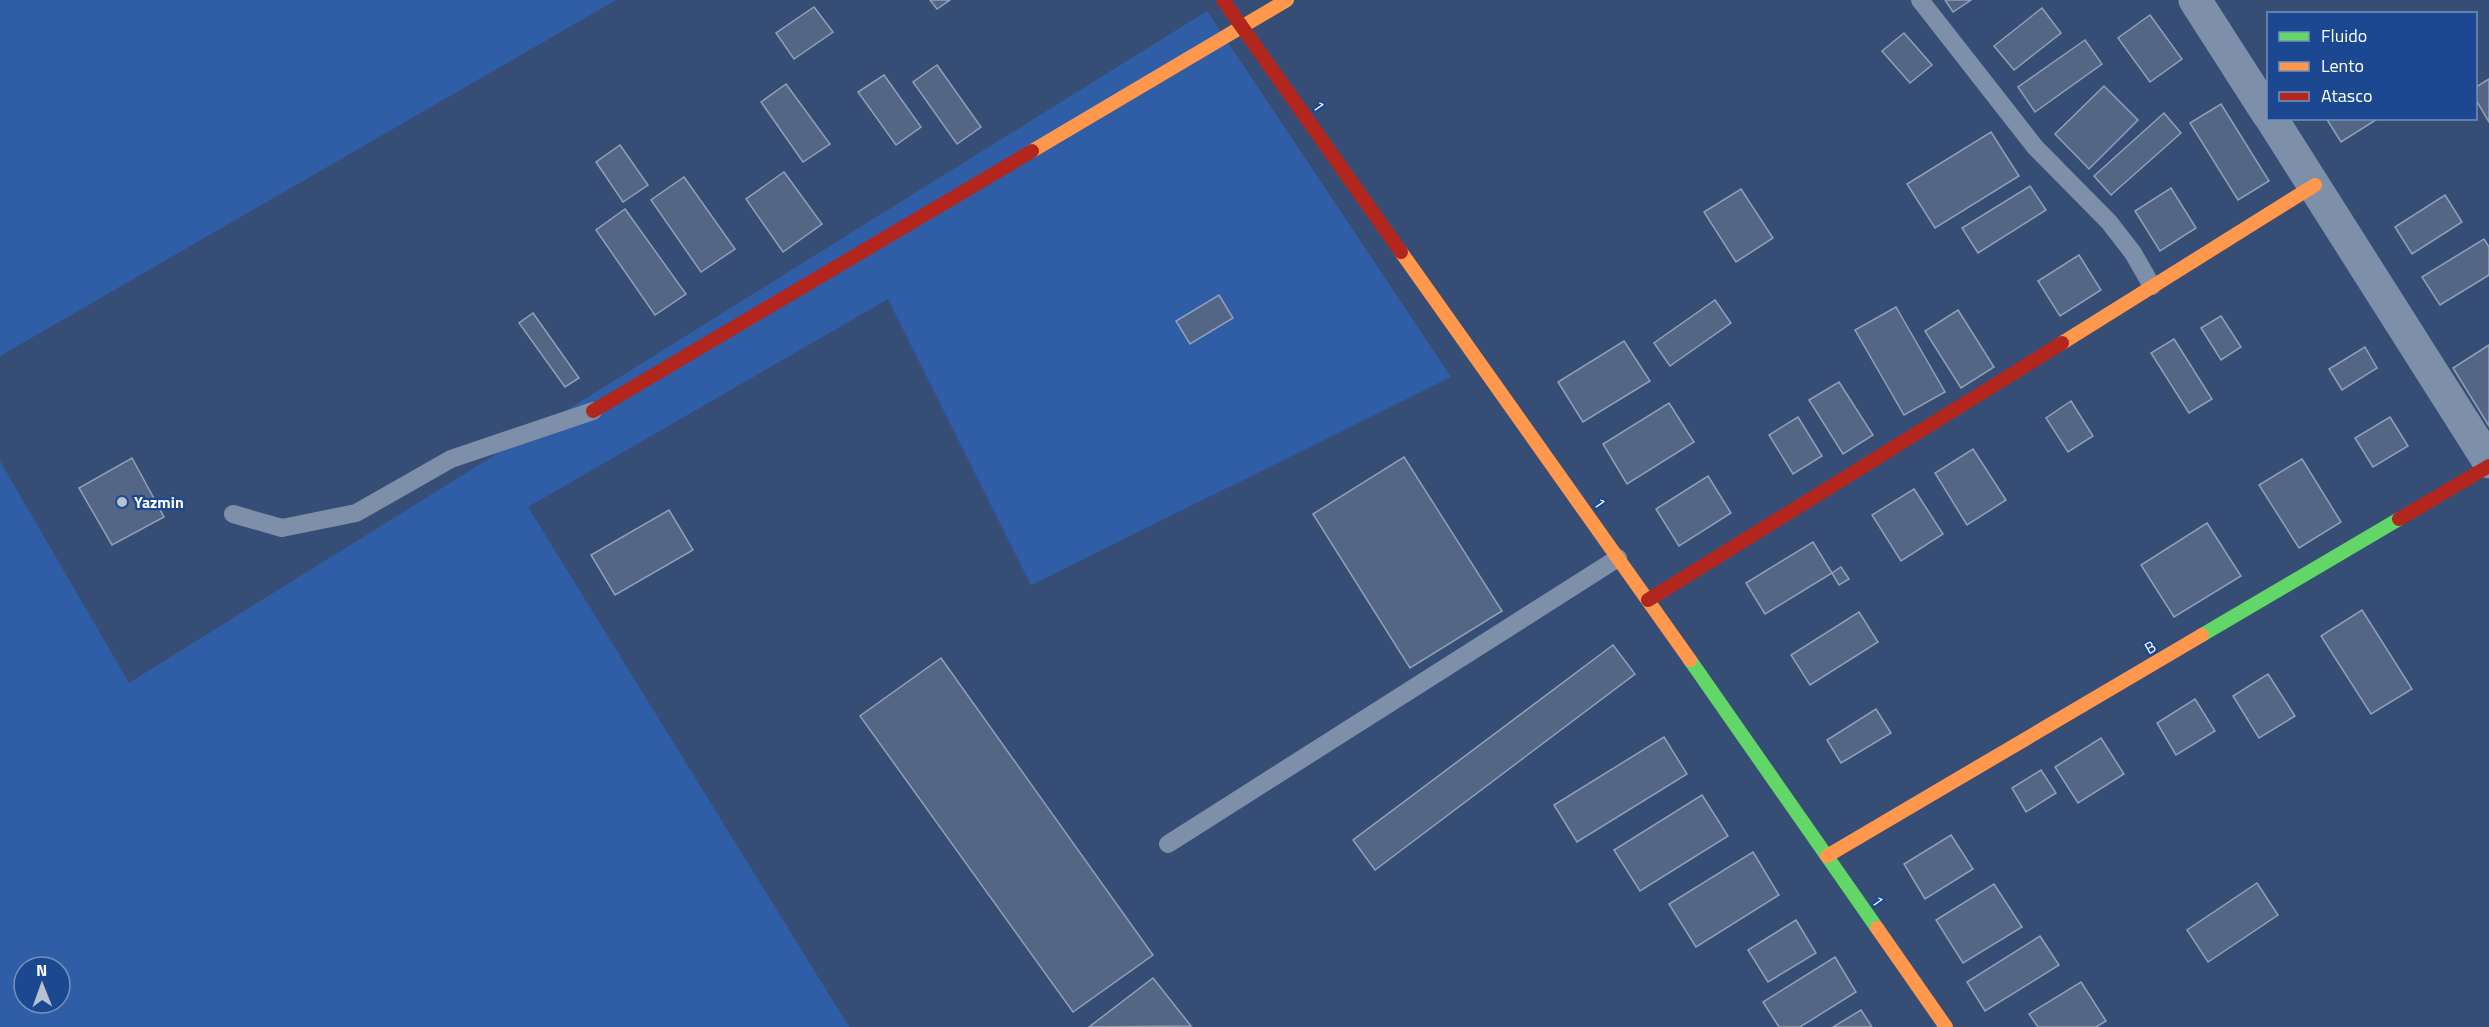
<svg xmlns="http://www.w3.org/2000/svg" width="2489" height="1027" font-family="'Titillium Web',sans-serif">
	<rect width="100%" height="100%" fill="#364e76"/>
	<g fill="#2f5ea7" fill-rule="evenodd">
		<polygon points="0,0 616,0 0,356"/>
		<path d="M 1207,11 L 1451,377 L 1031,585 L 888,299 L 528,507 L 849,1027 L 0,1027 L 0,461 L 129,683 ZM 24,967 L 60,967 L 60,1003 L 24,1003 Z"/>
	</g>
	<g fill="#536686" stroke="#92a0b7" stroke-width="1.5">
		<polygon points="930,0 950,0 937,9"/>
		<polygon points="1945,0 1971,0 1953,12"/>
		<polygon points="814,7 833,32 794,59 776,33"/>
		<polygon points="2042,8 2061,33 2014,70 1994,46"/>
		<polygon points="2150,15 2182,59 2150,82 2118,38"/>
		<polygon points="1904,33 1932,65 1910,83 1882,51"/>
		<polygon points="2085,40 2102,64 2035,112 2018,87"/>
		<polygon points="937,65 981,127 957,144 913,82"/>
		<polygon points="884,75 921,127 896,145 858,92"/>
		<polygon points="2489,79 2489,122 2476,100 2476,87"/>
		<polygon points="786,84 830,144 803,162 761,102"/>
		<polygon points="2104,86 2138,120 2089,169 2055,134"/>
		<polygon points="2221,104 2269,181 2238,200 2190,123"/>
		<polygon points="2164,113 2181,133 2111,195 2094,176"/>
		<polygon points="2326,118 2379,118 2341,142"/>
		<polygon points="1991,132 2019,176 1935,228 1907,184"/>
		<polygon points="620,145 648,185 623,202 596,162"/>
		<polygon points="784,172 822,224 783,252 746,199"/>
		<polygon points="684,177 735,249 701,272 651,200"/>
		<polygon points="2030,186 2046,210 1978,253 1962,228"/>
		<polygon points="2171,188 2196,228 2160,251 2135,211"/>
		<polygon points="1741,189 1773,238 1736,262 1704,212"/>
		<polygon points="2445,195 2462,222 2412,254 2395,227"/>
		<polygon points="625,209 686,294 655,315 596,230"/>
		<polygon points="2484,239 2489,247 2489,275 2440,305 2422,277"/>
		<polygon points="2079,255 2101,290 2060,316 2038,281"/>
		<polygon points="1219,295 1233,318 1190,344 1176,321"/>
		<polygon points="1715,300 1731,323 1670,366 1654,343"/>
		<polygon points="1896,307 1945,392 1904,415 1855,330"/>
		<polygon points="1958,310 1994,367 1961,388 1925,331"/>
		<polygon points="533,313 579,378 565,387 519,323"/>
		<polygon points="2221,316 2241,347 2221,360 2201,328"/>
		<polygon points="2174,339 2212,399 2189,413 2151,353"/>
		<polygon points="1624,341 1650,381 1583,422 1558,382"/>
		<polygon points="2489,345 2489,426 2453,368"/>
		<polygon points="2365,347 2377,368 2342,390 2329,369"/>
		<polygon points="1839,382 1873,435 1843,454 1809,400"/>
		<polygon points="2071,401 2093,436 2068,452 2046,418"/>
		<polygon points="1669,403 1694,442 1627,484 1603,444"/>
		<polygon points="1798,417 1822,456 1793,474 1769,435"/>
		<polygon points="2390,417 2408,446 2373,467 2355,438"/>
		<polygon points="1973,449 2006,500 1967,525 1935,473"/>
		<polygon points="1404,457 1502,611 1410,668 1313,514"/>
		<polygon points="132,458 164,517 112,545 79,488"/>
		<polygon points="2302,459 2341,522 2299,548 2259,485"/>
		<polygon points="1708,476 1731,513 1679,546 1656,509"/>
		<polygon points="1914,489 1943,534 1901,561 1872,515"/>
		<polygon points="669,510 693,550 615,595 591,555"/>
		<polygon points="2207,523 2241,576 2174,617 2141,565"/>
		<polygon points="1813,542 1832,573 1765,614 1746,583"/>
		<polygon points="1841,567 1849,579 1839,585 1832,573"/>
		<polygon points="2362,610 2412,689 2371,714 2321,636"/>
		<polygon points="1859,612 1878,642 1810,685 1791,655"/>
		<polygon points="1613,645 1635,674 1375,870 1353,840"/>
		<polygon points="941,658 1153,955 1073,1012 860,716"/>
		<polygon points="2268,674 2295,716 2259,738 2233,696"/>
		<polygon points="2195,699 2215,731 2176,755 2157,723"/>
		<polygon points="1876,709 1891,733 1841,763 1827,740"/>
		<polygon points="1664,737 1687,774 1577,842 1554,805"/>
		<polygon points="2101,738 2124,774 2078,803 2055,767"/>
		<polygon points="2041,770 2056,793 2026,812 2012,788"/>
		<polygon points="1702,795 1728,836 1640,891 1614,850"/>
		<polygon points="1951,835 1973,869 1925,899 1904,864"/>
		<polygon points="1753,852 1779,895 1696,947 1669,904"/>
		<polygon points="2257,883 2278,915 2208,962 2187,930"/>
		<polygon points="1994,884 2022,927 1963,963 1936,920"/>
		<polygon points="1796,920 1816,953 1768,982 1748,950"/>
		<polygon points="2040,936 2059,965 1985,1011 1967,982"/>
		<polygon points="1835,957 1856,992 1800,1027 1779,1027 1763,1002"/>
		<polygon points="1153,978 1191,1026 1089,1027"/>
		<polygon points="2081,982 2106,1021 2096,1027 2038,1027 2029,1014"/>
		<polygon points="1861,1010 1872,1027 1833,1027"/>
	</g>
	<g fill="none" stroke-linecap="round" stroke-linejoin="round">
		<g stroke="#7d8fa9" stroke-width="18">
			<polyline points="1920,0 2035,147 2109,222 2133,253 2152,286"/>
			<polyline points="233,514 282,528 356,513 451,459 593,411"/>
			<polyline points="1168,844 1618,558"/>
		</g>
		<g stroke="#7d8fa9" stroke-width="33">
			<polyline points="2195,0 2268,114"/>
			<polyline points="2271,118 2489,462"/>
		</g>
		<g stroke="#63d668" stroke-width="14">
			<polyline points="2202,635 2399,519"/>
			<polyline points="1690,660 1877,928"/>
		</g>
		<g stroke="#ff974d" stroke-width="14">
			<polyline points="1032,151 1287,0"/>
			<polyline points="1401,252 1690,660"/>
			<polyline points="2062,343 2315,185"/>
			<polyline points="1827,856 2202,635"/>
			<polyline points="1877,928 1946,1027"/>
		</g>
		<g stroke="#b3261e" stroke-width="14">
			<polyline points="1223,0 1401,252"/>
			<polyline points="593,411 1032,151"/>
			<polyline points="2399,519 2489,466"/>
			<polyline points="1648,600 2062,343"/>
		</g>
	</g>
	<circle fill="#b9c1cf" stroke="#1b4891" stroke-width="2" cx="122" cy="502" r="6"/>
	<g text-anchor="middle" dominant-baseline="central" stroke-width="4.5" stroke-linejoin="round" paint-order="stroke">
		<g font-size="16" fill="#fff" stroke="#1b4891">
			<text transform="translate(1319 106) rotate(55)">1</text>
			<text transform="translate(1600 503) rotate(55)">1</text>
			<text transform="translate(2150 647) rotate(-30)">B</text>
			<text transform="translate(1878 901) rotate(55)">1</text>
		</g>
		<g font-size="16" font-weight="bold" fill="#fff" stroke="#1b4891" text-anchor="start">
			<text x="134" y="502">Yazmin</text>
		</g>
	</g>
	<rect x="2267" y="12" width="210" height="108" fill="#1b4891" stroke="#7691bd" stroke-width="1.5"/>
	<rect x="2279" y="32" width="30" height="9" fill="#63d668" stroke="#7691bd" stroke-width="1.5"/>
	<text x="2321" y="42" font-size="18" fill="#ffffff">Fluido</text>
	<rect x="2279" y="62" width="30" height="9" fill="#ff974d" stroke="#7691bd" stroke-width="1.5"/>
	<text x="2321" y="72" font-size="18" fill="#ffffff">Lento</text>
	<rect x="2279" y="92" width="30" height="9" fill="#b3261e" stroke="#7691bd" stroke-width="1.5"/>
	<text x="2321" y="102" font-size="18" fill="#ffffff">Atasco</text>
	<g transform="translate(42 985) rotate(359)"><circle r="28" fill="#1b4891" stroke="#7691bd" stroke-width="1.5"/>
	<path d="M0-4.5L10 22L0 15L-10 22Z" fill="#b9c1cf"/>
	<text y="-9" font-size="16" font-weight="bold" text-anchor="middle" fill="#ffffff">N</text>
	</g>
</svg>
